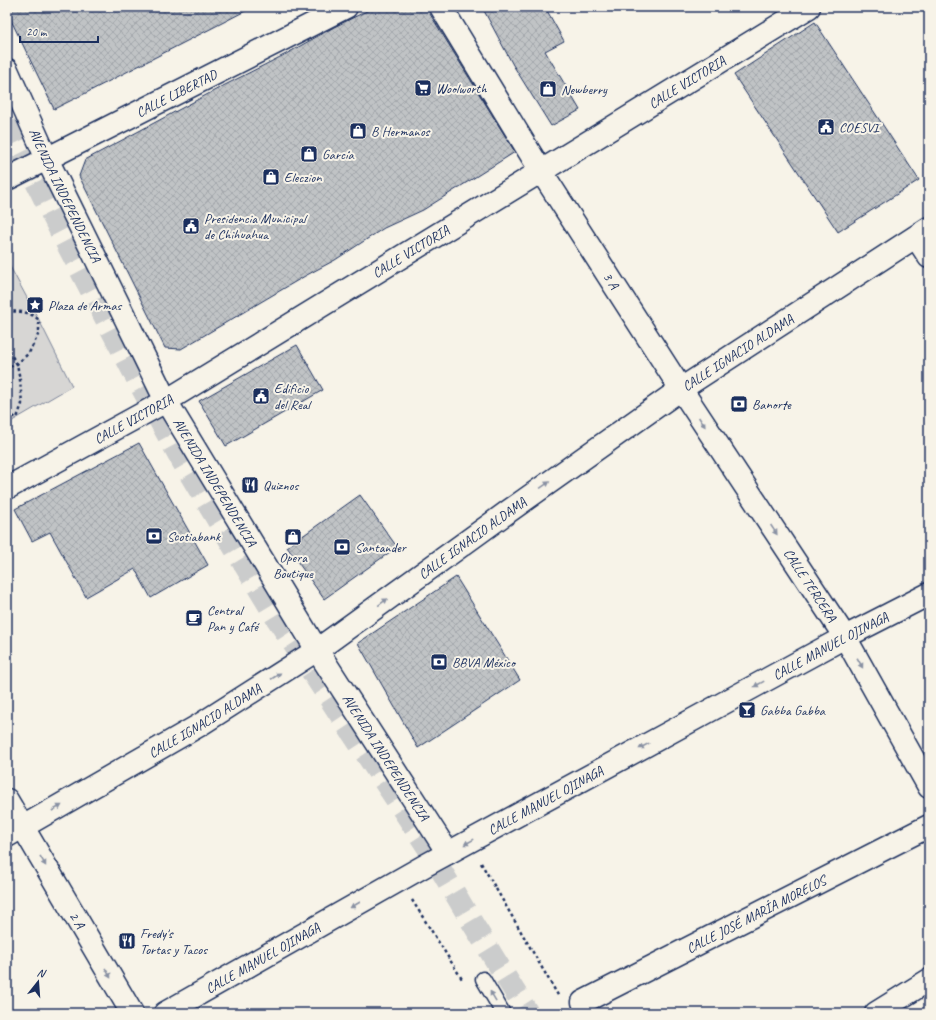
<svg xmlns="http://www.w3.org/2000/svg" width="936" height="1020" font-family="Caveat,sans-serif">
	<defs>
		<pattern id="building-cross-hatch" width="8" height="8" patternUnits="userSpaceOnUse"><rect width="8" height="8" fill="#c0c3c5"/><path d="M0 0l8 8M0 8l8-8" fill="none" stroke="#a4a8ac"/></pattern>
	</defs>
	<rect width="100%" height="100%" fill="#f7f3e8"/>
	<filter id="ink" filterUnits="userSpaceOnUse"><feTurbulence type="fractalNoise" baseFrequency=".025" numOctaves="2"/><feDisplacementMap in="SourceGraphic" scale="8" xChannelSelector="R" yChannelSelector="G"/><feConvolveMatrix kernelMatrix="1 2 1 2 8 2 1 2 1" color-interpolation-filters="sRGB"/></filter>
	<g filter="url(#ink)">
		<polygon fill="#d7d6d4" stroke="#798299" points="7,261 39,320 72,386 7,424"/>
		<g fill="url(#building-cross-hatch)" stroke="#1b2f5e">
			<polygon points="7,7 253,7 82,95 54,109 7,12"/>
			<polygon points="375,7 429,7 430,14 515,152 423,210 384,228 335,260 305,276 181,349 165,348 79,176 85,160 223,86 286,54 334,27"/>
			<polygon points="482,7 545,7 564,41 545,51 580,110 551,126 513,65"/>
			<polygon points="815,22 919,180 838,232 734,75"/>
			<polygon points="297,345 323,390 226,446 199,401"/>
			<polygon points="139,443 208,565 151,598 135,569 86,597 50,532 32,541 15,509"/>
			<polygon points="360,495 397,547 324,599 287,547"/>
			<polygon points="456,577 520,680 418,748 358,643"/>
		</g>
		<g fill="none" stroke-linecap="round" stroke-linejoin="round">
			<polyline stroke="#cbcccc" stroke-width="22" stroke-dasharray="22 11" stroke-linecap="butt" points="7,123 59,229 139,383 182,461 277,619 428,848 473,924 528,1013"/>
			<g stroke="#1b2f5e" stroke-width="17">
				<polyline id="lane" points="483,979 503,1013"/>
			</g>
			<g stroke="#1b2f5e" stroke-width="25">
				<g id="street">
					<path id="s1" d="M 441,7 L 541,171 L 681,389 L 845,637 L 929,787"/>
					<path id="s2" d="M 7,70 L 47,159 L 166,401 L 317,650 L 448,853"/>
					<path id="s3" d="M 7,179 L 346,7"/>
					<polyline points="916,237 929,257"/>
					<path id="s4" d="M 7,488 L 166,401 L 809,7"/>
					<path id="s5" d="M 7,800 L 132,1013"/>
					<path id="s6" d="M 583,1002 L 929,826"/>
					<path id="s7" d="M 165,1013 L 426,865 L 845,637 L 929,594"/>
					<polyline points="876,1013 929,980"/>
				</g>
			</g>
			<g stroke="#1b2f5e" stroke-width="25">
				<g id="secondary">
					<path id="s8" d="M 7,836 L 198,726 L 317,650 L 509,511 L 681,389 L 929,228"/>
				</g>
			</g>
			<g stroke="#1b2f5e" stroke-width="2.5" stroke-dasharray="3 3" stroke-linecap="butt">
				<path d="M 7,312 C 20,311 29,311 39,320 L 39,333 L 29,353 L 17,364 L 7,368"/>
				<polyline points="7,346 8,350 7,357"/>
				<polyline points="7,414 17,418 22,404 20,380 17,364 8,350"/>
				<polyline points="481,863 559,997"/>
				<polyline points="412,900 462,979"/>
			</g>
			<use href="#lane" stroke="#f7f3e8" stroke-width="14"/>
			<use href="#street" stroke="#f7f3e8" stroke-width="22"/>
			<use href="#secondary" stroke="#f7f3e8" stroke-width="22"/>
		</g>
		<defs><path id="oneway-solid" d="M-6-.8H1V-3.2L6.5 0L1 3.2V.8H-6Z"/></defs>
		<g fill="#8991a3">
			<use href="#oneway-solid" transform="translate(702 422) rotate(56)"/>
			<use href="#oneway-solid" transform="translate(545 485) rotate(-35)"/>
			<use href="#oneway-solid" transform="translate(774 530) rotate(56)"/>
			<use href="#oneway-solid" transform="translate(383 602) rotate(-36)"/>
			<use href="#oneway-solid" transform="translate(860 663) rotate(61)"/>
			<use href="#oneway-solid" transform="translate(276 676) rotate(-33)"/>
			<use href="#oneway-solid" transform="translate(759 684) rotate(151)"/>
			<use href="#oneway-solid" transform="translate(644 746) rotate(151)"/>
			<use href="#oneway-solid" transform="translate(57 808) rotate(-30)"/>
			<use href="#oneway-solid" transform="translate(469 842) rotate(151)"/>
			<use href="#oneway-solid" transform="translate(43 861) rotate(60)"/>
			<use href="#oneway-solid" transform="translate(355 905) rotate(150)"/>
			<use href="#oneway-solid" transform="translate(108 973) rotate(60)"/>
			<use href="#oneway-solid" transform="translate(493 996) rotate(-121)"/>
		</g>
	</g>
	<defs>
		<g id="supermarket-square" transform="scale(0.9)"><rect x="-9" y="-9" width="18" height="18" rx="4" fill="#1b2f5e" stroke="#f7f3e8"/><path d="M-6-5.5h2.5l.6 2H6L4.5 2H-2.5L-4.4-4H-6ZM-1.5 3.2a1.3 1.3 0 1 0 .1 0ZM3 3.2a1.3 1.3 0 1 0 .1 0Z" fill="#fff"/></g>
		<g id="shop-square" transform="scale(0.9)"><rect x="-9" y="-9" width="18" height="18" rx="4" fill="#1b2f5e" stroke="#f7f3e8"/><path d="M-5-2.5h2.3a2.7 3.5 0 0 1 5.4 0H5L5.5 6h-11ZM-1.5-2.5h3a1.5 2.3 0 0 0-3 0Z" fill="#fff"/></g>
		<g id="civic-square" transform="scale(0.9)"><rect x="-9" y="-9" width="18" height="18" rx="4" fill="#1b2f5e" stroke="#f7f3e8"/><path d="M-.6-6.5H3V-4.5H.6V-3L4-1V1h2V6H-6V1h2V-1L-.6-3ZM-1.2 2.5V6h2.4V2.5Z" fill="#fff"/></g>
		<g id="sight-square" transform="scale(0.9)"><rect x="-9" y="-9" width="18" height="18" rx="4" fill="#1b2f5e" stroke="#f7f3e8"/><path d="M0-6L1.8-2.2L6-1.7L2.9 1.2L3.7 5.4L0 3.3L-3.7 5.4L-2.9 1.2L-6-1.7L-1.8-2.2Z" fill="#fff"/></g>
		<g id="bank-square" transform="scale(0.9)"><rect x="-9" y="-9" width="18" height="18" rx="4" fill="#1b2f5e" stroke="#f7f3e8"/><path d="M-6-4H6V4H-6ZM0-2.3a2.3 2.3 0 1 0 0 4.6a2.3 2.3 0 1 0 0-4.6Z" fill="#fff"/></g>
		<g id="restaurant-square" transform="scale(0.9)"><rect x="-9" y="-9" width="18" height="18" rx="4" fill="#1b2f5e" stroke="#f7f3e8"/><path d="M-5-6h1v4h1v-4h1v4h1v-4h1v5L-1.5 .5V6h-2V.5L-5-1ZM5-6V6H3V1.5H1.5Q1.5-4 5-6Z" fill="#fff"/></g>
		<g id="cafe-square" transform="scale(0.9)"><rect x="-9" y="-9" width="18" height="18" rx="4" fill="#1b2f5e" stroke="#f7f3e8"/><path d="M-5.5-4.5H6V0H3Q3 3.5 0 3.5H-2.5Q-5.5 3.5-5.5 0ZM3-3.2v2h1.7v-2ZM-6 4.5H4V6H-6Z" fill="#fff"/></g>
		<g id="bar-square" transform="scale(0.9)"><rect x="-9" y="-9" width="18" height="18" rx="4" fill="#1b2f5e" stroke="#f7f3e8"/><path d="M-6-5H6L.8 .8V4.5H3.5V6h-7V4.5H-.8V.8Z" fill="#fff"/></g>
	</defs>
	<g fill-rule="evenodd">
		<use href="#supermarket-square" x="423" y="88"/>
		<use href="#shop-square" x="548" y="89"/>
		<use href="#civic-square" x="826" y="127"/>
		<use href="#shop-square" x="358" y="131"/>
		<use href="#shop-square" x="309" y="154"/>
		<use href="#shop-square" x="271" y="177"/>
		<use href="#civic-square" x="191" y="226"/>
		<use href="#sight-square" x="35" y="305"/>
		<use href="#civic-square" x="261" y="396"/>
		<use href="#bank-square" x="739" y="404"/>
		<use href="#restaurant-square" x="250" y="485"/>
		<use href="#bank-square" x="154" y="536"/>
		<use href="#shop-square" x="293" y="537"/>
		<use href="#bank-square" x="342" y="547"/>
		<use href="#cafe-square" x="194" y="618"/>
		<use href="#bank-square" x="439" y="662"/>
		<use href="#bar-square" x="747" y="710"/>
		<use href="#restaurant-square" x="127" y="941"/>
	</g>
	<g text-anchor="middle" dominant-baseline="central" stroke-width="4" stroke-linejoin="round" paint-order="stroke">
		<g font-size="14" fill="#1b2f5e" stroke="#f7f3e8">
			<text stroke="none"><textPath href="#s4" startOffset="792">CALLE VICTORIA</textPath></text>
			<text stroke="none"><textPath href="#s3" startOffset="190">CALLE LIBERTAD</textPath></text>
			<text stroke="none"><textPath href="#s2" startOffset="138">AVENIDA INDEPENDENCIA</textPath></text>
			<text stroke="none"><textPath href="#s4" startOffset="468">CALLE VICTORIA</textPath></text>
			<text stroke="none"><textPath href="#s1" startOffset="322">3 A</textPath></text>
			<text stroke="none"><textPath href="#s8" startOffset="877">CALLE IGNACIO ALDAMA</textPath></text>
			<text stroke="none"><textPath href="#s4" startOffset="144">CALLE VICTORIA</textPath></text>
			<text stroke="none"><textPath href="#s2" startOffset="462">AVENIDA INDEPENDENCIA</textPath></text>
			<text stroke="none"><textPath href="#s8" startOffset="553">CALLE IGNACIO ALDAMA</textPath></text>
			<text stroke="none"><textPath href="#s1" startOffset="686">CALLE TERCERA</textPath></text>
			<text stroke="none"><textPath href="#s7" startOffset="760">CALLE MANUEL OJINAGA</textPath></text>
			<text stroke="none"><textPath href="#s8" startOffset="229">CALLE IGNACIO ALDAMA</textPath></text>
			<text stroke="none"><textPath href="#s2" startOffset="786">AVENIDA INDEPENDENCIA</textPath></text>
			<text stroke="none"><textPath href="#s7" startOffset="436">CALLE MANUEL OJINAGA</textPath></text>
			<text stroke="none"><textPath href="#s6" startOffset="194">CALLE JOSÉ MARÍA MORELOS</textPath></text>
			<text stroke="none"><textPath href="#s5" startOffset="139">2 A</textPath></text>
			<text stroke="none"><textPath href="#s7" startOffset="112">CALLE MANUEL OJINAGA</textPath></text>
		</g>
		<g font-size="14" fill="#1b2f5e" stroke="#f7f3e8" text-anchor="start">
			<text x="436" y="88">Woolworth</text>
			<text x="561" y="89">Newberry</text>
			<text x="839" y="127">COESVI</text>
			<text x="371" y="131">B Hermanos</text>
			<text x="322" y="154">García</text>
			<text x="284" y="177">Eleczion</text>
			<text x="204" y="218">Presidencia Municipal<tspan x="204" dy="16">de Chihuahua</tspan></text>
			<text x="48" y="305">Plaza de Armas</text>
			<text x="274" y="388">Edificio<tspan x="274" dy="16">del Real</tspan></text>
			<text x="752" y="404">Banorte</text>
			<text x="263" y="485">Quiznos</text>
			<text x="167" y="536">Scotiabank</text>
			<text x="355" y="547">Santander</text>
			<text x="293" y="557" text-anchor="middle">Opera<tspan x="293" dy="16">Boutique</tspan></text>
			<text x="207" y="610">Central<tspan x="207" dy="16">Pan y Café</tspan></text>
			<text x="452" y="662">BBVA México</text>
			<text x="760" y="710">Gabba Gabba</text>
			<text x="140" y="933">Fredy's<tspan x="140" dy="16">Tortas y Tacos</tspan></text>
		</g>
	</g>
	<rect width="936" height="1020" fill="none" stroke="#f7f3e8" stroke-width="24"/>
	<rect x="12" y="12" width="912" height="996" fill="none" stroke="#1b2f5e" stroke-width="1.5" filter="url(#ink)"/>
	<g transform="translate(38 982) rotate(17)" stroke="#f7f3e8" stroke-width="3" paint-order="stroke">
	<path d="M0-3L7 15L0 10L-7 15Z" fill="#1b2f5e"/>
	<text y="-6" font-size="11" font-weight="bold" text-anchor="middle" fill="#1b2f5e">N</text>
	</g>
	<path d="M20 36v6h78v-6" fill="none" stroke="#1b2f5e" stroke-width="2"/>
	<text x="26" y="36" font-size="12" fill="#1b2f5e" stroke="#f7f3e8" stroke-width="3" paint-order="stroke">20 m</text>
</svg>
